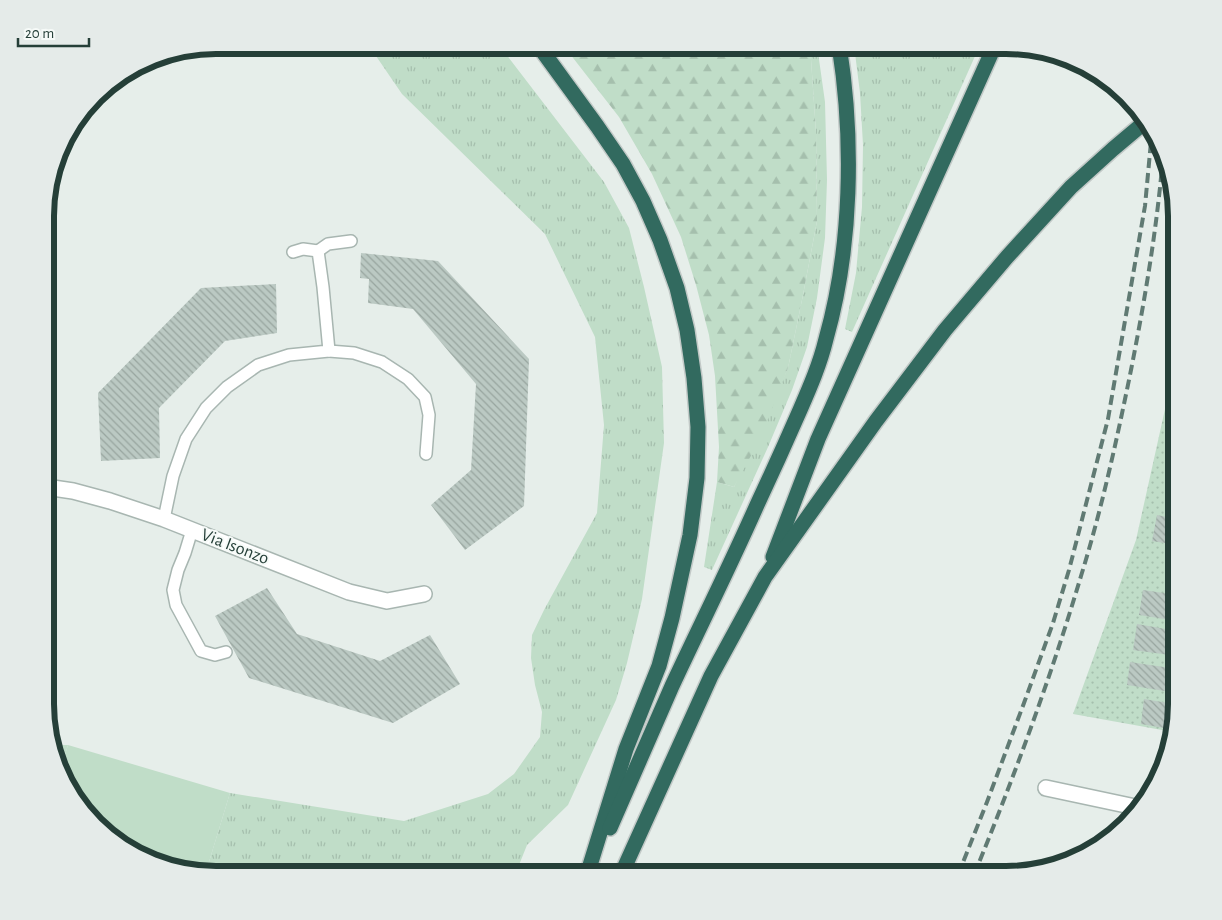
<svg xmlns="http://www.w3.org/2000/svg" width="1222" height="920" font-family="'Alegreya Sans',sans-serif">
	<defs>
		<pattern id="grass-tufts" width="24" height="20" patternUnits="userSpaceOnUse" patternTransform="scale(1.25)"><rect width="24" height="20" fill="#c0ddc8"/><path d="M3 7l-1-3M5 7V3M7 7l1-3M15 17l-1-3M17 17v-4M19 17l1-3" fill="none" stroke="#a5bfad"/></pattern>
		<pattern id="forest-firs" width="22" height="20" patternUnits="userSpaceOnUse" patternTransform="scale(1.25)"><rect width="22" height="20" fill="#c0ddc8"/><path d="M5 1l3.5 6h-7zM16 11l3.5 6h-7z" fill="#a5bfad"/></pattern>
		<pattern id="garden-dots" width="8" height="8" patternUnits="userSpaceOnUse" patternTransform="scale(1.25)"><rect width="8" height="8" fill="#c0ddc8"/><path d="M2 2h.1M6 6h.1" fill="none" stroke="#a5bfad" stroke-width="1.8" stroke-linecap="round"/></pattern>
		<pattern id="building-back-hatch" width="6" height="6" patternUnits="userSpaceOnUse" patternTransform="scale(1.25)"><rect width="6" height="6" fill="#bbc9c3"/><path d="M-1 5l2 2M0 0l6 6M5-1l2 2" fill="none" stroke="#98a59f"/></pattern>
	</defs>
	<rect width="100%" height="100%" fill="#e6eeea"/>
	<g fill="url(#grass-tufts)">
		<polygon points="370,45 499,45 604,182 629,228 644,287 662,367 664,443 642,599 627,663 616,700 568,805 527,845 515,875 205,875 230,793 404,821 488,794 514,774 540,737 542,712 535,685 531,658 532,635 544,610 597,513 604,425 595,337 545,234 402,94 376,56"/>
		<polygon points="810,45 817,45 825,102 827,180 825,238 817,298 807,347 792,390 768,447 712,570 704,567 717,482 734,487 788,368 803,295 817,221 816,132"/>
		<polygon points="854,45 980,45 852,332 845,329 856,273 862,207 863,145 860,93"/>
		<polygon points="53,745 68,745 60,771"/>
	</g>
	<polygon fill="url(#forest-firs)" points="563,45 810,45 816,132 817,221 803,295 788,368 760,439 734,487 717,482 719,447 715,376 709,335 696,285 681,237 652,174 619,117"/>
	<polygon fill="url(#garden-dots)" points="1177,355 1177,715 1173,732 1073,714 1136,540"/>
	<polygon fill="#c0ddc8" points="68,745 230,793 205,875 151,862 104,833 63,780 60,771"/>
	<g fill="url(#building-back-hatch)">
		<polygon points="361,253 438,261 529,359 524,506 465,550 431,505 471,470 476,384 413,309 368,303 369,279 360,278"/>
		<polygon points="276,284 277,333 225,341 159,408 160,458 101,461 98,393 201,288"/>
		<polygon points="1157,515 1177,519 1177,545 1152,541"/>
		<polygon points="46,557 51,558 46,574"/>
		<polygon points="267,588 297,634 380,661 430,635 460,684 393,723 249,678 215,616"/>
		<polygon points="1143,590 1177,595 1177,621 1139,615"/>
		<polygon points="1137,624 1177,631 1177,656 1133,650"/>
		<polygon points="1130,662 1177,669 1177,693 1127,685"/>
		<polygon points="1144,699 1174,704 1170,729 1141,724"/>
	</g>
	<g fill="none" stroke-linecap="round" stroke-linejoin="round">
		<g stroke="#a8b6b1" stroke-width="14">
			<g id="lane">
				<polyline points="318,251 328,244 351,241"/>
				<polyline points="329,351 354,353 382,362 408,379 425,397 429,415 426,454"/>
				<polyline points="164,519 173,476 186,439 206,408 227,387 258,365 289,355 329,351 323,287 318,251 303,249 293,252"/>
				<polyline points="192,530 185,553 178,570 173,590 176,605 201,651 215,655 226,652"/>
			</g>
		</g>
		<g stroke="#a8b6b1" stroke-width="18">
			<g id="street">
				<polyline points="46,487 73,491 110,501 164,519 349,592 387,601 424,594"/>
				<polyline points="1046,788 1140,808"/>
			</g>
		</g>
		<g stroke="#c2c9c7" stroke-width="18">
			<g id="highway">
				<polyline points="538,45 597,126 623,164 643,201 660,240 677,288 687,330 694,378 698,427 697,478 690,535 672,618 659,666 626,749 587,875"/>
				<polyline points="773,557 818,439 995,45"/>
				<path d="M 610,828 C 631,781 651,733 672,686 C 700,626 730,566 757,505 C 772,473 786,442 800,410 C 810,387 820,364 826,339 C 852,247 854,139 839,45"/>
				<polyline points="621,875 711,676 765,577 876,421 945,330 1007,257 1071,187 1113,149 1145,122"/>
			</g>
		</g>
		<use href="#lane" stroke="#fff" stroke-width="11"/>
		<use href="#street" stroke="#fff" stroke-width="15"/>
		<use href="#highway" stroke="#326a5f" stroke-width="15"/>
		<g stroke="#607a73" stroke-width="4" stroke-dasharray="10 5" stroke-linecap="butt">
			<polyline points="958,875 987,802 1024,703 1053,623 1069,570 1085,508 1108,419 1126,315 1145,206 1152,131"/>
			<path d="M 974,875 C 1014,777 1051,677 1081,576 C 1102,508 1117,439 1131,370 C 1145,299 1157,228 1163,156"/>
		</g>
	</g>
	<g text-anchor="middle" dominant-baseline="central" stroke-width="4" stroke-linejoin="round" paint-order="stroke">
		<g font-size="18" fill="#253f38" stroke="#f6faf8">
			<text transform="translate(235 547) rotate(21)">Via Isonzo</text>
		</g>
	</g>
	<path d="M0 0H1222V920H0ZM216 54H1006A162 162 0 0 1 1168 216V704A162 162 0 0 1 1006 866H216A162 162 0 0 1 54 704V216A162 162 0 0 1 216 54Z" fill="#e5ebe9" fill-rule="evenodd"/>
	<path fill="none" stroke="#253f38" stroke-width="6" d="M216 54H1006A162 162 0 0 1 1168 216V704A162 162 0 0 1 1006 866H216A162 162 0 0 1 54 704V216A162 162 0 0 1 216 54Z"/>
	<path d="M18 38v8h71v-8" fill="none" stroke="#253f38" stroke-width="2.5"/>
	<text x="25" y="38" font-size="15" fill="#253f38" stroke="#f6faf8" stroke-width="4" paint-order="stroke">20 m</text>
</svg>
